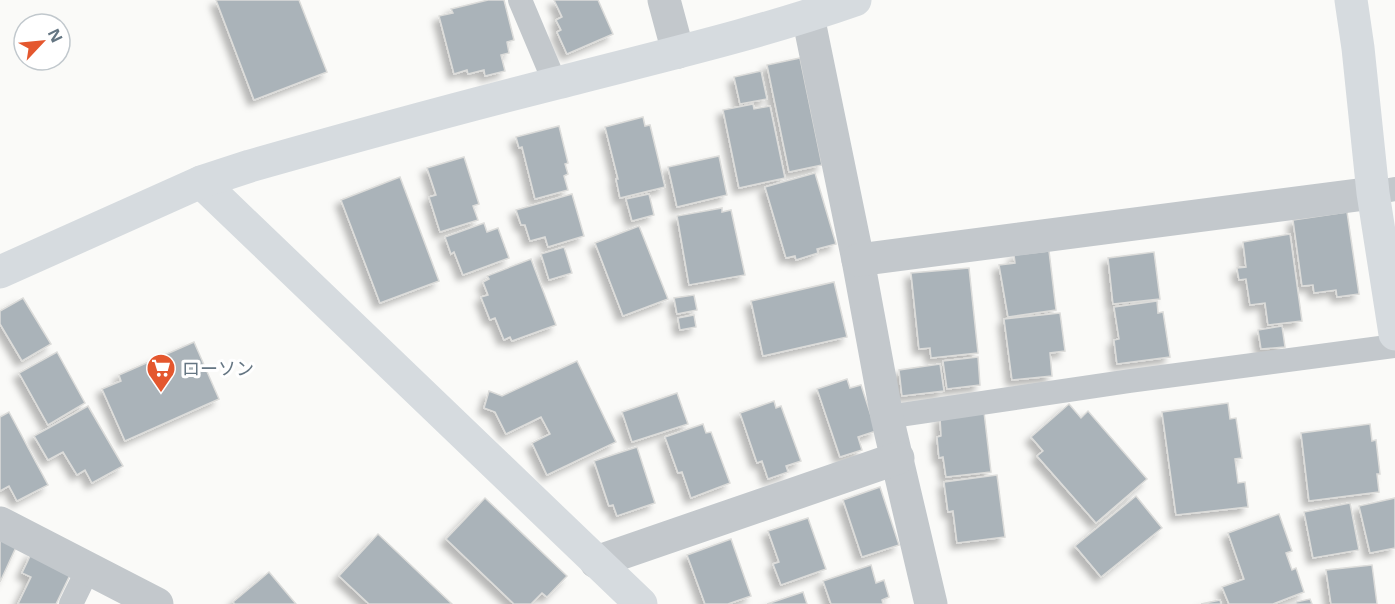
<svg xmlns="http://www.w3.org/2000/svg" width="1395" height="604" font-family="'Noto Sans','Noto Sans JP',sans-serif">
	<defs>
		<filter id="shadow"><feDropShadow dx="-5.5" dy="5.5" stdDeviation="3" flood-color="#0004"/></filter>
	</defs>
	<rect width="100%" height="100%" fill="#fafaf8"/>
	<g fill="#aab3b9" stroke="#dcdcda" stroke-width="1.5" filter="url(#shadow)">
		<polygon points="216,0 299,0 327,72 254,100"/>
		<polygon points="488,0 504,0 514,40 507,42 509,53 501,55 505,71 485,76 484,70 468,74 467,70 454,74 439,16 453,13 451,9"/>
		<polygon points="554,0 598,0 613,34 567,54 557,32 561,30 556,20 562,17"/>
		<polygon points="800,58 822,165 789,172 767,65"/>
		<polygon points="761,71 767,99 740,104 734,77"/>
		<polygon points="753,104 754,109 770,106 785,178 739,188 723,110"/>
		<polygon points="643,117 645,126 650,125 665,187 620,198 616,179 618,179 605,127"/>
		<polygon points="559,126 568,163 565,164 568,174 564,176 568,190 535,199 522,147 519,148 516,137"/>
		<polygon points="719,156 727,195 677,207 668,167"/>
		<polygon points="464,157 479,204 473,206 478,220 440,232 429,197 436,195 427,168"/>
		<polygon points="815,173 836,244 817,249 818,253 796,260 795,256 786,258 765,187"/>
		<polygon points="400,177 439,281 380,303 341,200"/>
		<polygon points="572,194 584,236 548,247 545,237 530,241 525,225 521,225 516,210"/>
		<polygon points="649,194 654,215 632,221 626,199"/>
		<polygon points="722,208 722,212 731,210 745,275 689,285 677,216"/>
		<polygon points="1347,212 1359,294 1337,297 1336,290 1314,293 1313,285 1302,286 1293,220"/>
		<polygon points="484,223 487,232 498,228 509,258 463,275 454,252 451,254 445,237"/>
		<polygon points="639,226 668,299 623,316 595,243"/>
		<polygon points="1290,234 1302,321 1268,325 1265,303 1250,305 1246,279 1239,280 1237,268 1246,267 1243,242"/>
		<polygon points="564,247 572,273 549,280 541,254"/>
		<polygon points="1049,251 1056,310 1008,317 999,265 1015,263 1014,255"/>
		<polygon points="1154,252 1160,299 1113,304 1108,258"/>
		<polygon points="531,259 556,325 512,341 510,337 504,340 495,318 490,320 481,297 488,295 483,282 489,279 487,276"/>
		<polygon points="969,268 978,353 931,358 930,348 919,349 911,273"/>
		<polygon points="834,282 847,337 763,356 751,301"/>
		<polygon points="694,295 697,310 677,314 674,298"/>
		<polygon points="23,298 51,344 22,361 0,324 0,311"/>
		<polygon points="1157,301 1158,313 1163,312 1170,357 1117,364 1114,340 1119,339 1114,307"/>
		<polygon points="1060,313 1065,351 1050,353 1052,376 1012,380 1004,319"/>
		<polygon points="694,315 696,327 680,330 678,318"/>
		<polygon points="1282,326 1285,347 1261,349 1258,330"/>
		<polygon points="194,342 219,399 125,441 102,389 121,381 119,375"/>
		<polygon points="57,352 85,403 48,425 19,373"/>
		<polygon points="978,357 980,385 947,389 943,361"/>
		<polygon points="577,361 616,442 547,475 532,443 550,434 541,417 506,434 495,412 484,408 489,391 502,396"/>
		<polygon points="940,364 944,391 902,396 899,370"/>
		<polygon points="847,379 850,388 861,385 876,431 858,437 862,450 840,457 817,389"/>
		<polygon points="677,393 688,424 632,442 622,412"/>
		<polygon points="774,401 776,408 781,406 801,461 786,466 788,472 768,479 762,461 757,463 740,413"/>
		<polygon points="1228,403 1230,419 1236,418 1242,458 1235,459 1238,483 1245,482 1248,507 1176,515 1162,412"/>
		<polygon points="1069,404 1081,418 1088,411 1147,479 1096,523 1037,456 1043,451 1031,437"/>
		<polygon points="88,406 123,466 92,483 85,470 77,475 63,452 48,460 34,436"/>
		<polygon points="9,412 48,485 17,501 9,486 0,491 0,417"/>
		<polygon points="984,412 991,472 946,477 943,457 939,458 937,437 941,436 940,417"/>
		<polygon points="703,424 706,433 711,432 730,483 691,498 682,472 678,473 665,437"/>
		<polygon points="1370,424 1372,441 1376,440 1380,474 1377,474 1379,492 1309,501 1301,433"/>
		<polygon points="637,447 655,503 617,516 613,505 609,506 594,461"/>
		<polygon points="997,475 1005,537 957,543 953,511 948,512 944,482"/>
		<polygon points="880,487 899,545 862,557 843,500"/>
		<polygon points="1136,496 1162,528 1101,577 1075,546"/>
		<polygon points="485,498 567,576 547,597 542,593 531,604 514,604 446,539"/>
		<polygon points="1395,498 1395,548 1370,553 1359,506"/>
		<polygon points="1350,503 1359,550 1313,558 1304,512"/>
		<polygon points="1279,514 1292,551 1286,553 1292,570 1296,568 1304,592 1273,604 1229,604 1222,587 1244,579 1228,533"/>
		<polygon points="808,518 826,569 781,585 773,564 779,562 768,531"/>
		<polygon points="378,534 452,604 369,604 339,576"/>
		<polygon points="0,537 17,545 0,582"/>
		<polygon points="731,539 751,596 728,604 705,604 687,555"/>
		<polygon points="32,552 70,575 56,604 18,604 31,577 22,573"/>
		<polygon points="871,565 876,583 884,580 889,597 882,600 883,604 831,604 823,581"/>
		<polygon points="1372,565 1377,604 1331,604 1326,570"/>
		<polygon points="269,572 296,604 235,604 233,602"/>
		<polygon points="803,592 807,604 767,604"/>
		<polygon points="1310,599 1312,604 1296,604 1296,602"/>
		<polygon points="1220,600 1221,604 1201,604"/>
	</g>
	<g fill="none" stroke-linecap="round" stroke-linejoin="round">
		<g stroke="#c3c8cc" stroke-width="24">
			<polyline points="520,0 555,83"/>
			<polyline points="1373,193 1395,189"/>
			<polyline points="887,417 1130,381 1395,346"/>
			<polyline points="71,604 89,567"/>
		</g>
		<g stroke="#c3c8cc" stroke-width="33">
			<polyline points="664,0 678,52"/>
			<polyline points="808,16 858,260 887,417 931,604"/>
			<polyline points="858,260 1373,193"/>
			<polyline points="0,523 157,604"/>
			<polyline points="596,562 898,458"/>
		</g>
		<g stroke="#d6dbdf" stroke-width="33">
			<polyline points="1351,0 1358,48 1373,193 1395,334"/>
			<polyline points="201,182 641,604"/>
			<path d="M 0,272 L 201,182 L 250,166 C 352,137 454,109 557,83 C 657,57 758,34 855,0"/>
		</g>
	</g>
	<defs>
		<g id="supermarket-pin" transform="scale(1.5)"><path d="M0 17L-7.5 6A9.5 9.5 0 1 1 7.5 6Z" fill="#e4572e" stroke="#fff"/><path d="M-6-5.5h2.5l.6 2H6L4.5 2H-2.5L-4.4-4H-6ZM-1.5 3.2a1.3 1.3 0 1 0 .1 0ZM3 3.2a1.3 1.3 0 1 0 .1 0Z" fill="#fff"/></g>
	</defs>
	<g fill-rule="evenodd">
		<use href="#supermarket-pin" x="161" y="368"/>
	</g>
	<g text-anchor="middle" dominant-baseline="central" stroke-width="6" stroke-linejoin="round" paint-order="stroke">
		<g font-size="18" fill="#657683" stroke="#fff" text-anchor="start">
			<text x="182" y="368">ローソン</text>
		</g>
	</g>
	<g transform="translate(42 42) rotate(64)"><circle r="28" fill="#ffffff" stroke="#c1c8cd" stroke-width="1.5"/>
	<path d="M0-4.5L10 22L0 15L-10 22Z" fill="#e4572e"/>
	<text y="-9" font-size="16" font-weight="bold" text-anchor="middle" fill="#657683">N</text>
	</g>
</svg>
